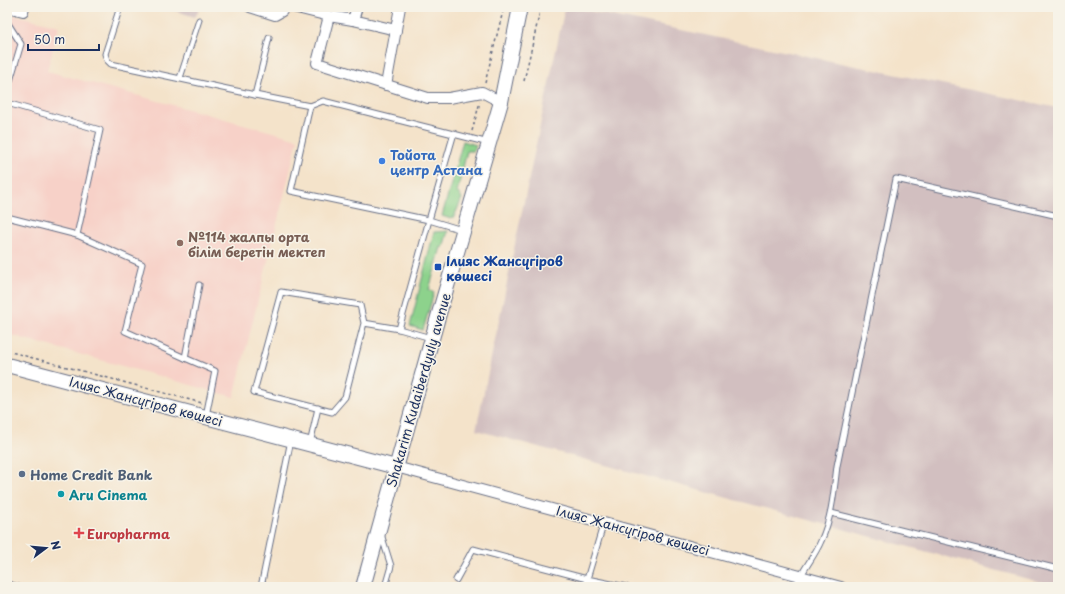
<svg xmlns="http://www.w3.org/2000/svg" width="1065" height="594" font-family="'Playpen Sans',sans-serif">
	<rect width="100%" height="100%" fill="#f7f3e8"/>
	<filter id="ink" filterUnits="userSpaceOnUse"><feTurbulence type="fractalNoise" baseFrequency=".025" numOctaves="2"/><feDisplacementMap in="SourceGraphic" scale="8" xChannelSelector="R" yChannelSelector="G"/><feConvolveMatrix kernelMatrix="1 2 1 2 8 2 1 2 1" color-interpolation-filters="sRGB"/></filter>
	<filter id="wash" filterUnits="userSpaceOnUse"><feTurbulence type="fractalNoise" baseFrequency=".012" numOctaves="4" result="noise"/><feDisplacementMap in="SourceGraphic" scale="16" xChannelSelector="R" yChannelSelector="G"/><feGaussianBlur stdDeviation="0.9" result="paint"/><feColorMatrix in="noise" values="0 0 0 0 0 0 0 0 0 0 0 0 0 0 0 0 0 1.4 0 .05"/><feComposite in="paint" operator="in"/></filter>
	<g filter="url(#wash)">
		<rect width="100%" height="100%" fill="#f4e3ca"/>
		<polygon fill="#f7d1c8" points="7,13 59,26 47,71 298,139 234,397 7,334"/>
		<g fill="#d2bfc0">
			<polygon points="163,7 201,7 195,17"/>
			<polygon points="565,7 570,7 1058,108 1058,587 476,430"/>
		</g>
		<g fill="#8dd28c" stroke="#548075">
			<polygon points="463,141 476,145 474,151 467,151 457,192 462,198 454,217 448,218 442,216"/>
			<polygon points="448,231 443,248 441,247 429,290 434,293 423,330 410,326 434,232"/>
		</g>
	</g>
	<g filter="url(#ink)">
		<g fill="none" stroke-linecap="round" stroke-linejoin="round">
			<g stroke="#676e84" stroke-width="7">
				<g id="lane">
					<polyline points="120,7 105,54 107,60 111,64 255,95 310,106"/>
					<polyline points="7,22 21,44 7,91"/>
					<polyline points="180,78 199,20"/>
					<polyline points="255,95 269,38"/>
					<polyline points="7,103 100,130 77,235 142,264 125,331 185,358"/>
					<polyline points="454,133 429,220 462,230"/>
					<polyline points="7,217 77,235"/>
					<polyline points="199,285 185,358 215,371 206,416"/>
					<polyline points="364,323 360,305 281,292 254,392 332,412 345,397 364,323 399,329 429,220 291,191 310,106 323,101 489,143"/>
					<polyline points="399,329 431,338"/>
					<polyline points="310,444 318,408"/>
					<polyline points="831,513 1058,569"/>
					<polyline points="381,534 391,566 385,587"/>
					<polyline points="456,580 473,549 587,579 604,522"/>
					<polyline points="7,584 18,587"/>
					<polyline points="261,587 291,440"/>
					<polyline points="585,587 587,579 626,587"/>
					<path d="M 796,587 C 802,569 814,558 821,541 C 832,517 834,491 837,466 L 896,179 L 1058,216"/>
				</g>
			</g>
			<g stroke="#676e84" stroke-width="12">
				<g id="street">
					<polyline points="7,7 23,11 24,7"/>
					<polyline points="250,7 275,15 282,11 284,7"/>
					<polyline points="293,7 329,16 353,20 357,7"/>
					<polyline points="329,16 317,63 428,98 449,98 482,92 501,102"/>
					<polyline points="353,20 396,30"/>
					<polyline points="386,85 400,7"/>
					<polyline points="396,467 841,587"/>
				</g>
			</g>
			<g stroke="#676e84" stroke-width="16">
				<g id="secondary">
					<polyline points="7,365 396,467"/>
					<polyline points="363,587 438,317 501,102 520,7"/>
				</g>
			</g>
			<g stroke="#676e84" stroke-width="1.5" stroke-dasharray="3 3" stroke-linecap="butt">
				<polyline points="524,81 541,7"/>
				<polyline points="485,83 504,7"/>
				<polyline points="472,131 480,102"/>
				<polyline points="7,351 202,403"/>
			</g>
			<use href="#lane" stroke="#fff" stroke-width="5"/>
			<use href="#street" stroke="#fff" stroke-width="10"/>
			<use href="#secondary" stroke="#fff" stroke-width="14"/>
		</g>
	</g>
	<circle fill="#3f7fe0" stroke="#f7f3e8" stroke-width="1.5" cx="382" cy="161" r="4"/>
	<circle fill="#8d6e63" stroke="#f7f3e8" stroke-width="1.5" cx="180" cy="243" r="4"/>
	<rect fill="#1a4fb4" stroke="#f7f3e8" stroke-width="1.5" x="434" y="263" width="8" height="8" rx="2"/>
	<circle fill="#5c6f8a" stroke="#f7f3e8" stroke-width="1.5" cx="22" cy="474" r="4"/>
	<circle fill="#0f9aa8" stroke="#f7f3e8" stroke-width="1.5" cx="61" cy="494" r="4"/>
	<path fill="#e0444e" stroke="#f7f3e8" stroke-width="1.5" d="M77 527h4v4h4v4h-4v4h-4v-4h-4v-4h4z"/>
	<g text-anchor="middle" dominant-baseline="central" stroke-width="3" stroke-linejoin="round" paint-order="stroke">
		<g font-size="13" font-weight="bold" fill="#366cbe" stroke="#f7f3e8" text-anchor="start">
			<text x="390" y="154">Тойота<tspan x="390" dy="15">центр Астана</tspan></text>
		</g>
		<g font-size="13" font-weight="bold" fill="#785e54" stroke="#f7f3e8" text-anchor="start">
			<text x="188" y="236">№114 жалпы орта<tspan x="188" dy="15">білім беретін мектеп</tspan></text>
		</g>
		<g font-size="13" font-weight="bold" fill="#164399" stroke="#f7f3e8" text-anchor="start">
			<text x="446" y="260">Ілияс Жансүгіров<tspan x="446" dy="15">көшесі</tspan></text>
		</g>
		<g font-size="13" fill="#1b2f5e" stroke="#f7f3e8">
			<text transform="translate(418 390) rotate(-74)">Shakarim Kudaiberdyuly avenue</text>
			<text transform="translate(146 401) rotate(15)">Ілияс Жансүгіров көшесі</text>
			<text transform="translate(633 530) rotate(15)">Ілияс Жансүгіров көшесі</text>
		</g>
		<g font-size="13" font-weight="bold" fill="#4e5e75" stroke="#f7f3e8" text-anchor="start">
			<text x="30" y="474">Home Credit Bank</text>
		</g>
		<g font-size="13" font-weight="bold" fill="#0d838f" stroke="#f7f3e8" text-anchor="start">
			<text x="69" y="494">Aru Cinema</text>
		</g>
		<g font-size="13" font-weight="bold" fill="#be3a42" stroke="#f7f3e8" text-anchor="start">
			<text x="87" y="533">Europharma</text>
		</g>
	</g>
	<rect width="1065" height="594" fill="none" stroke="#f7f3e8" stroke-width="24"/>
	<g transform="translate(46 548) rotate(74)" stroke="#f7f3e8" stroke-width="3" paint-order="stroke">
	<path d="M0-3L7 15L0 10L-7 15Z" fill="#1b2f5e"/>
	<text y="-6" font-size="11" font-weight="bold" text-anchor="middle" fill="#1b2f5e">N</text>
	</g>
	<path d="M28 44v6h71v-6" fill="none" stroke="#1b2f5e" stroke-width="2"/>
	<text x="34" y="44" font-size="12" fill="#1b2f5e" stroke="#f7f3e8" stroke-width="3" paint-order="stroke">50 m</text>
</svg>
